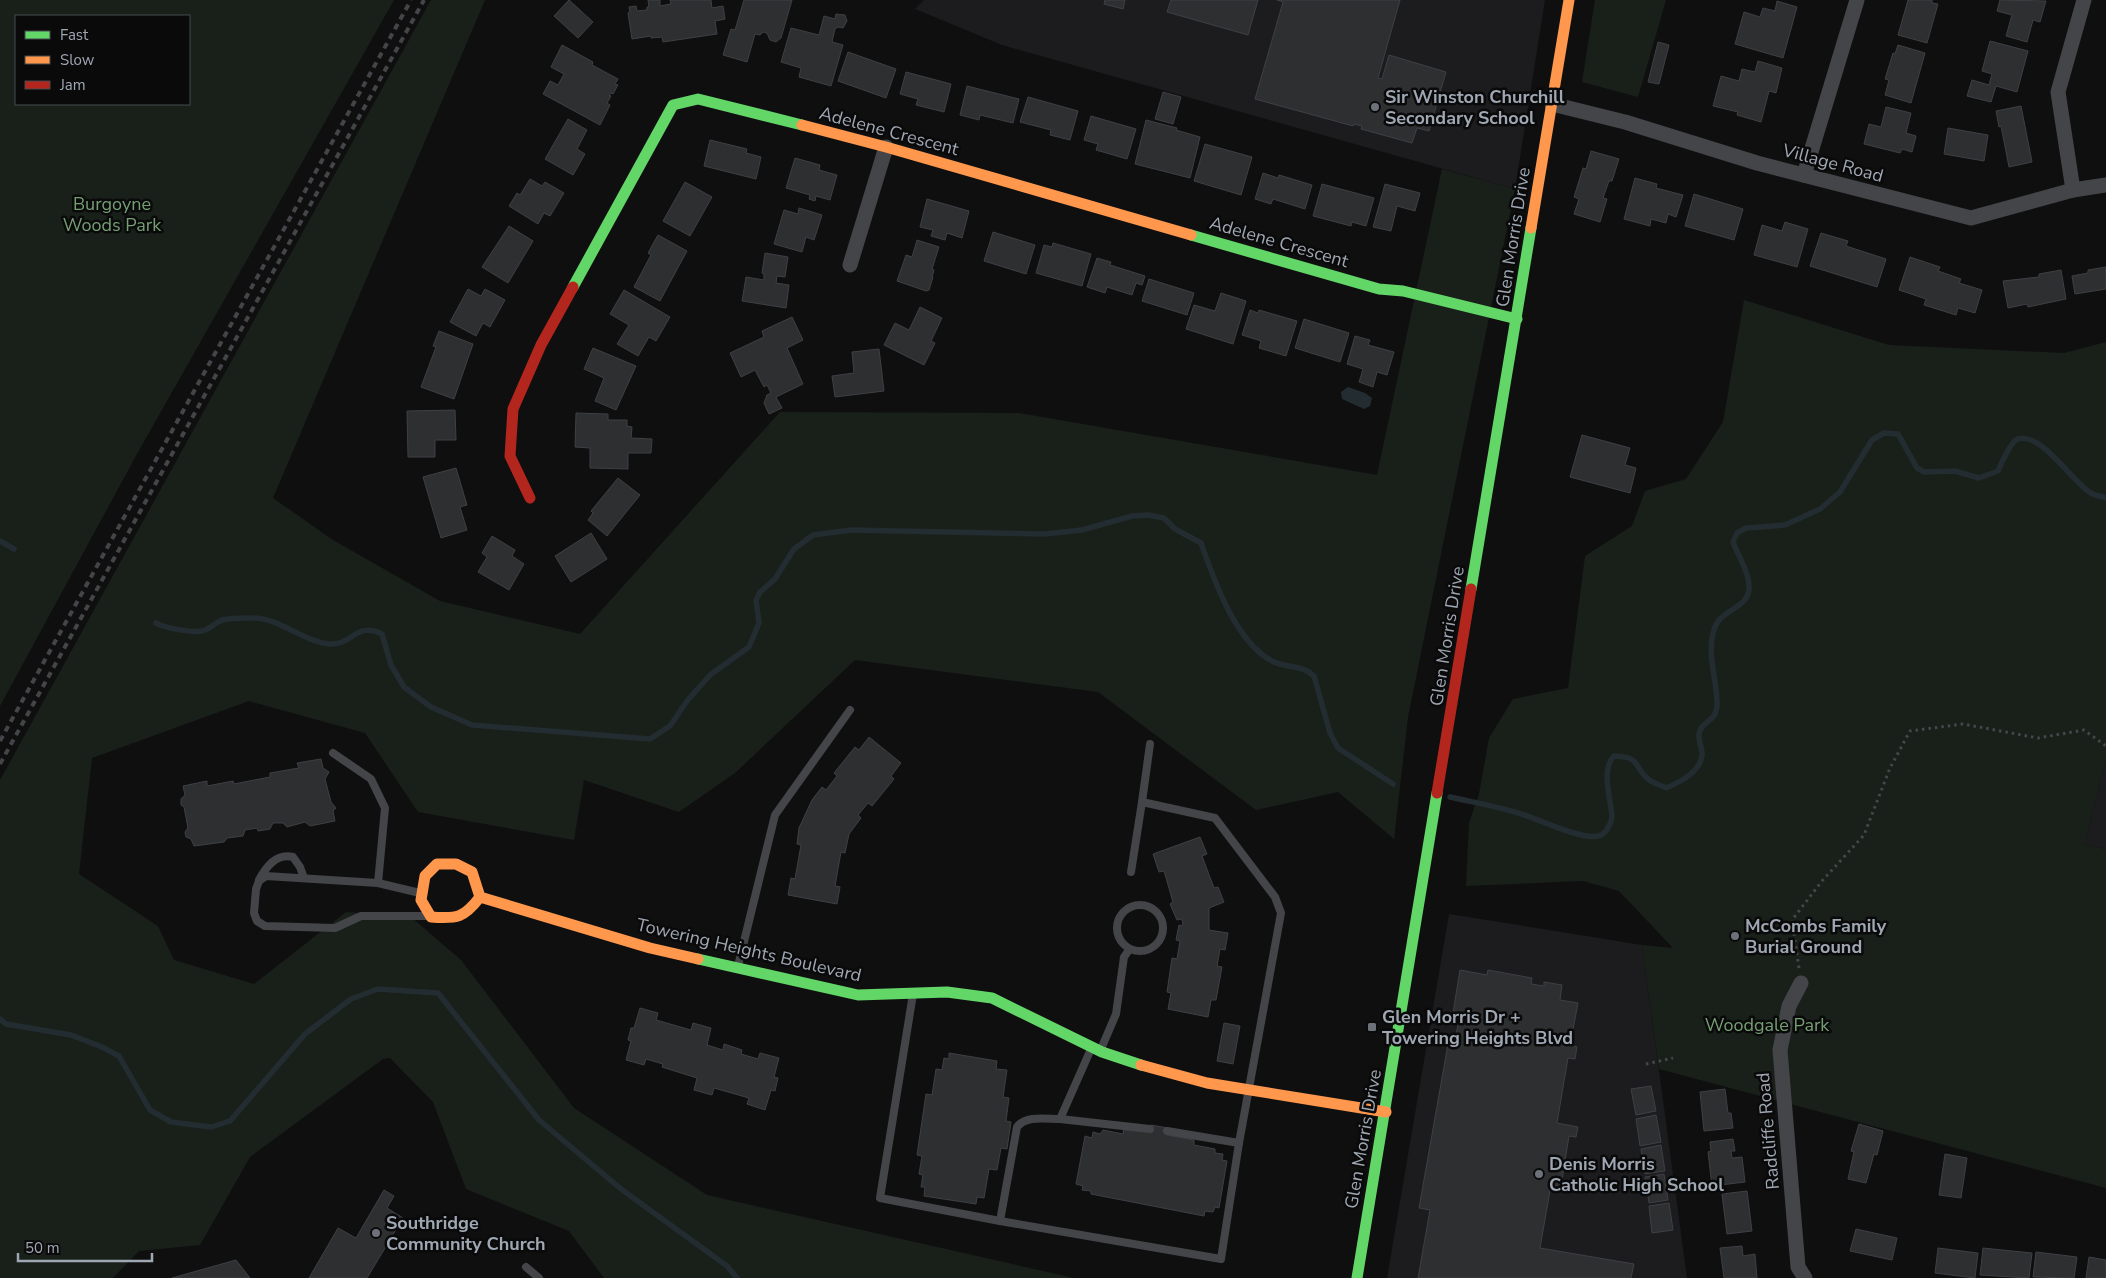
<svg xmlns="http://www.w3.org/2000/svg" width="2106" height="1278" font-family="'Nunito Sans',sans-serif">
	<rect width="100%" height="100%" fill="#0f0f10"/>
	<g fill="#1c1c1e">
		<polygon points="924,0 1545,0 1515,189 1002,45 915,9"/>
		<polygon points="2106,758 2106,849 2084,845"/>
		<polygon points="1449,914 1642,945 1687,1278 1387,1278"/>
	</g>
	<g fill="#19201a" fill-rule="evenodd">
		<path d="M 0,0 L 394,0 L 137,454 L 0,706 ZM 16,16 L 189,16 L 189,104 L 16,104 Z"/>
		<polygon points="431,0 485,0 273,498 333,540 440,601 580,634 780,412 1019,413 1377,475 1442,169 1515,189 1408,717 1394,839 1338,792 1256,810 1098,692 855,660 735,773 679,812 584,780 574,840 418,812 365,733 249,701 92,758 79,874 158,926 174,960 254,984 346,912 411,917 461,960 574,1108 707,1195 1074,1278 604,1278 569,1231 466,1189 433,1102 390,1058 383,1059 250,1157 200,1245 139,1251 113,1278 0,1278 0,780"/>
		<polygon points="1595,0 1666,0 1638,97 1582,82"/>
		<polygon points="1744,300 1889,345 2064,353 2106,342 2106,758 2084,845 2106,849 2106,1188 1659,1069 1642,945 1673,948 1619,891 1583,881 1466,886 1469,823 1479,794 1489,738 1513,699 1568,688 1585,556 1632,526 1645,491 1686,479 1723,422"/>
	</g>
	<polygon fill="#232c31" points="1348,387 1365,393 1372,398 1370,406 1364,409 1342,399 1341,392"/>
	<g fill="none" stroke-linecap="round" stroke-linejoin="round">
		<g stroke="#232c31" stroke-width="5.5">
			<polyline points="0,541 14,549"/>
			<path d="M 156,623 C 164,628 193,633 202,631 C 209,630 215,623 222,620 C 230,618 244,618 253,618 C 280,618 302,641 329,644 C 352,646 356,621 382,634 L 391,665 L 404,687 L 431,707 L 472,725 L 650,739 L 670,726 L 687,701 L 710,675 L 749,647 L 759,623 L 756,600 L 760,592 L 775,579 L 794,549 L 813,535 L 851,530 L 1045,534 L 1082,530 L 1132,516 L 1148,515 L 1164,518 L 1175,529 L 1201,543 C 1214,580 1236,644 1274,662 C 1287,668 1303,665 1314,676 L 1330,733 L 1338,748 L 1393,784"/>
			<path d="M 1450,797 C 1472,802 1495,806 1518,813 C 1537,818 1580,840 1598,836 C 1606,835 1612,822 1612,815 C 1610,798 1601,769 1614,756 C 1643,757 1632,766 1648,779 C 1652,783 1661,785 1666,788 C 1680,782 1699,773 1702,756 C 1703,749 1698,741 1699,734 C 1701,721 1716,722 1717,706 C 1718,680 1705,654 1715,627 C 1721,610 1748,608 1749,589 C 1750,573 1738,556 1733,542 L 1737,533 L 1746,528 L 1785,525 L 1820,509 L 1840,492 L 1872,440 L 1884,433 L 1898,434 L 1917,468 L 1924,472 L 1955,471 L 1979,478 L 1998,471 C 2001,464 2011,441 2018,439 C 2042,432 2073,483 2091,493 C 2095,496 2101,496 2106,498"/>
			<polyline points="0,1019 6,1024 71,1035 102,1047 119,1056 150,1110 171,1122 211,1127 230,1121 305,1034 351,999 378,989 438,993 539,1120 621,1189 727,1266 737,1278"/>
		</g>
	</g>
	<g fill="#2e2f31" stroke="#3e4044">
		<polygon points="569,0 593,22 578,38 554,16"/>
		<polygon points="648,0 660,0 660,6 671,4 670,0 711,0 712,8 723,6 725,19 715,21 717,34 663,42 662,37 651,38 651,36 632,39 628,13 630,12 629,7 636,6 637,11 647,10 647,7 649,7"/>
		<polygon points="744,0 792,0 781,38 776,42 770,40 767,33 763,32 760,35 755,34 747,62 723,55 731,29 735,30"/>
		<polygon points="1105,0 1125,0 1123,9 1104,4"/>
		<polygon points="1171,0 1258,0 1248,35 1167,12"/>
		<polygon points="1277,0 1400,0 1378,78 1382,79 1389,55 1446,72 1429,131 1417,128 1412,143 1361,129 1362,126 1354,124 1353,126 1255,99 1283,2"/>
		<polygon points="1908,0 1932,0 1932,3 1938,4 1927,43 1898,35"/>
		<polygon points="2000,0 2046,1 2040,22 2033,20 2027,42 2006,36 2012,15 1997,11"/>
		<polygon points="1777,1 1797,7 1783,58 1735,44 1744,12 1760,17 1763,8 1775,11"/>
		<polygon points="836,14 845,15 847,21 843,28 838,27 835,29 832,42 843,45 831,86 799,77 801,68 781,62 791,28 819,35 824,16 835,19"/>
		<polygon points="1990,41 2028,51 2017,92 1996,86 1991,102 1967,96 1972,80 1989,85 1992,74 1982,71"/>
		<polygon points="1658,42 1669,45 1659,84 1648,82"/>
		<polygon points="562,45 593,62 592,65 618,79 615,84 618,85 613,94 611,93 609,95 611,96 607,103 610,105 600,125 543,94 550,81 558,85 564,74 551,67"/>
		<polygon points="1898,45 1925,53 1911,103 1885,95 1889,80 1885,79 1893,53 1895,54"/>
		<polygon points="848,52 896,69 886,98 838,81"/>
		<polygon points="1758,61 1782,68 1776,93 1769,91 1761,122 1737,115 1738,112 1713,106 1721,76 1739,81 1742,69 1755,72"/>
		<polygon points="906,72 951,84 944,112 916,105 918,99 900,94"/>
		<polygon points="967,86 1019,99 1013,123 980,115 979,120 960,115"/>
		<polygon points="1163,92 1181,97 1173,124 1155,119"/>
		<polygon points="1028,97 1078,111 1070,140 1050,135 1051,130 1020,122"/>
		<polygon points="2021,106 2032,162 2009,167 2001,126 1999,127 1996,111"/>
		<polygon points="1886,107 1911,113 1906,133 1916,136 1912,152 1902,149 1900,153 1864,144 1869,124 1881,127"/>
		<polygon points="1091,116 1136,129 1127,159 1096,150 1098,144 1084,140"/>
		<polygon points="568,119 587,130 577,149 585,154 573,175 545,159"/>
		<polygon points="1146,120 1177,128 1176,130 1200,137 1190,178 1135,164"/>
		<polygon points="1948,128 1988,135 1984,161 1944,154"/>
		<polygon points="710,140 747,149 746,153 761,157 756,179 704,166"/>
		<polygon points="1205,144 1252,157 1241,195 1194,181"/>
		<polygon points="1591,151 1619,159 1612,181 1609,181 1603,198 1607,199 1600,222 1574,214 1579,199 1574,197 1583,168 1586,169"/>
		<polygon points="795,158 820,165 819,170 837,175 830,200 816,196 815,201 809,199 810,195 786,188"/>
		<polygon points="1263,173 1278,178 1279,175 1312,185 1305,209 1273,199 1271,204 1255,199"/>
		<polygon points="1635,178 1657,184 1656,188 1683,195 1676,217 1668,214 1666,223 1651,219 1650,226 1624,219"/>
		<polygon points="530,179 542,186 545,182 564,193 550,216 544,213 538,224 509,206 517,193 520,195"/>
		<polygon points="685,182 712,197 690,236 663,221"/>
		<polygon points="1322,184 1374,198 1366,226 1352,222 1351,226 1313,216"/>
		<polygon points="1385,184 1420,193 1415,211 1397,206 1391,231 1373,227"/>
		<polygon points="1694,194 1743,209 1734,240 1685,226"/>
		<polygon points="927,199 969,211 962,238 947,233 945,240 931,236 933,230 920,227"/>
		<polygon points="799,208 822,215 814,240 806,237 802,252 774,244 784,210 798,214"/>
		<polygon points="1785,222 1808,229 1797,267 1754,255 1762,225 1782,231"/>
		<polygon points="509,226 533,241 508,283 482,267"/>
		<polygon points="993,232 1035,245 1026,274 984,261"/>
		<polygon points="1821,233 1848,241 1846,246 1886,259 1877,287 1810,266"/>
		<polygon points="658,235 687,251 660,301 634,287 651,255 648,253"/>
		<polygon points="917,240 939,247 932,269 934,270 932,277 933,277 929,290 926,291 897,281 906,255 912,257"/>
		<polygon points="1053,243 1091,254 1082,286 1036,273 1044,245 1052,247"/>
		<polygon points="765,253 788,257 785,277 777,276 776,283 789,285 786,308 742,301 746,277 764,280 764,274 762,273"/>
		<polygon points="1910,257 1940,267 1938,271 1961,279 1959,283 1982,290 1975,313 1958,308 1956,315 1924,305 1926,299 1899,290"/>
		<polygon points="1097,258 1111,262 1110,265 1145,276 1142,285 1136,283 1132,295 1107,287 1105,293 1087,287"/>
		<polygon points="2106,267 2106,289 2075,294 2072,276 2088,273 2088,270"/>
		<polygon points="2061,270 2066,299 2028,307 2027,304 2008,308 2003,281 2039,277 2039,274"/>
		<polygon points="1149,279 1194,293 1187,315 1142,301"/>
		<polygon points="468,289 481,296 485,289 505,300 490,327 483,323 476,336 450,322"/>
		<polygon points="624,290 670,317 656,341 649,337 638,356 617,344 629,325 610,314"/>
		<polygon points="1221,293 1246,301 1233,344 1186,329 1194,305 1215,311"/>
		<polygon points="920,307 942,318 931,341 935,343 924,365 884,345 895,323 909,330"/>
		<polygon points="1250,310 1258,313 1259,310 1297,321 1286,356 1259,348 1261,341 1242,335"/>
		<polygon points="792,317 803,340 787,348 803,384 776,397 782,408 769,414 764,403 767,395 771,393 767,385 764,387 755,370 741,377 730,353 764,337 762,331"/>
		<polygon points="1304,319 1349,333 1340,362 1295,348"/>
		<polygon points="439,331 473,344 454,399 421,387 436,347 433,346"/>
		<polygon points="1355,336 1370,340 1368,345 1394,352 1387,375 1377,372 1373,387 1359,382 1363,369 1347,364"/>
		<polygon points="593,348 636,366 616,410 595,401 604,378 584,369"/>
		<polygon points="879,349 884,391 835,397 832,376 854,373 852,352"/>
		<polygon points="455,410 456,440 435,440 435,457 408,457 407,411"/>
		<polygon points="576,413 608,414 608,420 627,420 627,426 632,427 631,438 652,439 651,453 628,453 628,469 590,468 590,448 575,447"/>
		<polygon points="1582,435 1630,448 1625,465 1636,468 1630,493 1570,477"/>
		<polygon points="456,468 467,505 460,507 467,530 441,538 423,477"/>
		<polygon points="618,478 640,495 607,536 588,520 593,513 591,511"/>
		<polygon points="591,533 607,559 571,582 555,556"/>
		<polygon points="492,536 515,550 512,556 524,564 509,590 478,572 487,557 482,553"/>
		<polygon points="869,737 901,763 891,776 894,779 872,806 868,803 858,815 861,818 849,834 845,853 841,852 835,886 840,887 837,904 788,895 791,878 795,879 801,845 797,844 799,828 812,800 822,787 826,790 837,776 834,773 855,747 859,750"/>
		<polygon points="321,759 323,768 329,772 325,779 331,802 336,808 333,811 335,821 310,826 305,822 287,827 283,823 273,823 270,829 258,831 257,828 245,830 243,836 227,838 224,842 194,846 191,839 186,837 185,832 188,828 184,807 181,805 181,799 185,795 183,786 207,781 207,786 233,781 234,784 270,777 270,773 299,768 297,763"/>
		<polygon points="1200,837 1207,854 1202,856 1214,888 1218,887 1224,902 1209,908 1209,930 1228,933 1225,950 1220,949 1217,966 1222,967 1216,1000 1211,1000 1208,1017 1168,1009 1171,993 1167,992 1172,958 1177,959 1180,941 1176,940 1179,925 1182,926 1183,922 1181,919 1177,920 1170,904 1173,902 1164,871 1159,872 1153,854"/>
		<polygon points="1460,970 1487,975 1488,970 1532,978 1531,984 1544,986 1544,982 1562,985 1560,1000 1578,1003 1570,1045 1577,1047 1575,1059 1568,1058 1557,1123 1578,1127 1576,1137 1569,1136 1561,1186 1551,1185 1540,1248 1634,1264 1631,1278 1418,1278 1430,1210 1419,1208 1448,1044 1454,1045 1459,1020 1452,1019"/>
		<polygon points="640,1008 658,1013 656,1020 691,1030 693,1023 711,1028 707,1045 723,1050 724,1044 742,1050 741,1054 758,1059 760,1053 779,1058 774,1077 778,1078 775,1091 771,1090 765,1110 747,1104 749,1098 714,1088 712,1095 694,1090 697,1078 662,1067 663,1064 646,1059 644,1065 626,1060 631,1041 628,1040 631,1028 634,1028"/>
		<polygon points="1224,1023 1240,1026 1233,1064 1217,1061"/>
		<polygon points="949,1053 997,1061 996,1069 1007,1070 1003,1097 1009,1098 1006,1121 1011,1122 1007,1149 1001,1148 997,1170 989,1169 984,1198 977,1197 976,1204 924,1196 925,1187 921,1187 923,1175 919,1174 922,1156 917,1155 926,1094 932,1095 936,1069 942,1070 944,1058 949,1059"/>
		<polygon points="1651,1086 1656,1111 1636,1115 1631,1089"/>
		<polygon points="1725,1089 1728,1113 1731,1113 1733,1128 1704,1131 1700,1092"/>
		<polygon points="1656,1115 1661,1142 1640,1146 1636,1119"/>
		<polygon points="1859,1124 1883,1131 1877,1155 1874,1154 1866,1183 1848,1179 1854,1152 1851,1151"/>
		<polygon points="1151,1125 1168,1128 1167,1135 1194,1140 1194,1145 1215,1149 1215,1153 1223,1154 1222,1160 1227,1161 1219,1208 1215,1207 1213,1212 1205,1211 1204,1216 1091,1194 1091,1191 1082,1190 1083,1186 1076,1184 1085,1136 1092,1138 1093,1132 1100,1134 1103,1130 1123,1134 1124,1127 1150,1132"/>
		<polygon points="1733,1139 1735,1151 1731,1151 1732,1158 1742,1157 1745,1182 1712,1186 1708,1152 1711,1151 1710,1142"/>
		<polygon points="1661,1145 1665,1171 1645,1174 1641,1149"/>
		<polygon points="1945,1154 1967,1158 1961,1198 1939,1195"/>
		<polygon points="1664,1174 1668,1200 1649,1203 1645,1177"/>
		<polygon points="384,1190 394,1196 387,1208 403,1218 367,1278 309,1278 338,1228 356,1238"/>
		<polygon points="1747,1191 1752,1231 1727,1234 1722,1194"/>
		<polygon points="1669,1203 1673,1230 1652,1233 1649,1206"/>
		<polygon points="1856,1229 1897,1238 1892,1260 1850,1251"/>
		<polygon points="1742,1246 1743,1256 1755,1254 1757,1278 1724,1278 1720,1248"/>
		<polygon points="1938,1248 1978,1253 1975,1278 1935,1273"/>
		<polygon points="1983,1248 2032,1253 2029,1278 1980,1275"/>
		<polygon points="2036,1252 2077,1257 2074,1278 2033,1277"/>
		<polygon points="2089,1257 2106,1260 2106,1278 2086,1278"/>
		<polygon points="236,1260 250,1278 172,1278"/>
	</g>
	<g fill="none" stroke-linecap="round" stroke-linejoin="round">
		<g stroke="#45474b" stroke-width="3" stroke-dasharray="2.5 4" stroke-linecap="butt">
			<polyline points="1799,968 1792,920 1822,881 1864,835 1890,768 1910,731 1963,724 2038,738 2084,730 2106,746"/>
			<polyline points="1646,1064 1673,1058"/>
		</g>
		<g stroke="#444549" stroke-width="8">
			<polyline points="333,753 371,779 385,808 378,883"/>
			<polyline points="1131,872 1142,802"/>
			<path d="M 259,880 C 266,867 276,853 293,857 L 300,867 L 304,878"/>
			<polyline points="420,893 378,883 266,876 259,881 256,889 254,913 257,921 265,926 335,928 361,916 429,916"/>
			<circle cx="1140" cy="928" r="23"/>
			<polyline points="738,966 775,815 850,710"/>
			<path d="M 913,994 L 880,1198 L 1000,1221 L 1017,1127 C 1026,1115 1046,1119 1060,1119 L 1091,1049"/>
			<polyline points="1101,1049 1116,1014 1124,957 1129,950"/>
			<polyline points="1060,1119 1150,1129"/>
			<polyline points="1167,1131 1239,1143"/>
			<polyline points="1000,1221 1221,1259 1239,1143 1281,913 1275,897 1215,818 1142,802 1150,744"/>
			<polyline points="526,1267 539,1278"/>
		</g>
		<g stroke="#444549" stroke-width="15">
			<polyline points="1552,104 1625,122 1757,163 1971,218 2073,190 2106,185"/>
			<polyline points="1804,175 1857,0"/>
			<polyline points="2073,190 2058,92 2084,0"/>
			<polyline points="850,265 886,147"/>
			<polyline points="1801,983 1789,1006 1780,1050 1798,1267 1805,1278"/>
		</g>
		<g stroke="#63d668" stroke-width="11">
			<polyline points="1191,235 1379,289 1403,291 1517,319"/>
			<polyline points="573,287 673,105 698,99 802,125"/>
			<polyline points="1471,589 1531,228"/>
			<polyline points="698,959 858,995 947,992 992,998 1102,1052 1141,1065"/>
			<polyline points="1357,1278 1437,793"/>
		</g>
		<g stroke="#ff974d" stroke-width="11">
			<polyline points="802,125 886,147 1191,235"/>
			<polyline points="1531,228 1569,0"/>
			<path d="M 480,897 C 464,918 457,919 431,917 L 421,900 L 425,876 L 437,864 L 456,864 L 472,872 L 480,897 L 650,948 L 698,959"/>
			<polyline points="1141,1065 1207,1083 1386,1112"/>
		</g>
		<g stroke="#b3261e" stroke-width="11">
			<polyline points="530,498 510,456 513,409 541,345 573,287"/>
			<polyline points="1437,793 1471,589"/>
		</g>
		<g stroke="#444549" stroke-width="4" stroke-dasharray="6 5" stroke-linecap="butt">
			<polyline points="0,741 411,0"/>
			<polyline points="0,764 424,0"/>
		</g>
	</g>
	<g fill="#6d727a" stroke="#0a0a0b" stroke-width="2">
		<circle cx="1375" cy="107" r="5"/>
		<circle cx="1735" cy="936" r="5"/>
		<rect x="1367" y="1022" width="10" height="10" rx="2.5"/>
		<circle cx="1539" cy="1174" r="5"/>
		<circle cx="376" cy="1233" r="5"/>
	</g>
	<g text-anchor="middle" dominant-baseline="central" stroke-width="5" stroke-linejoin="round" paint-order="stroke">
		<g font-size="18" font-weight="bold" fill="#9fa7b3" stroke="#0a0a0b" text-anchor="start">
			<text x="1385" y="97">Sir Winston Churchill<tspan x="1385" dy="21">Secondary School</tspan></text>
			<text x="1745" y="926">McCombs Family<tspan x="1745" dy="21">Burial Ground</tspan></text>
			<text x="1382" y="1017">Glen Morris Dr +<tspan x="1382" dy="21">Towering Heights Blvd</tspan></text>
			<text x="1549" y="1164">Denis Morris<tspan x="1549" dy="21">Catholic High School</tspan></text>
			<text x="386" y="1223">Southridge<tspan x="386" dy="21">Community Church</tspan></text>
		</g>
		<g font-size="18" fill="#9fa7b3" stroke="#0a0a0b">
			<text transform="translate(889 131) rotate(15)">Adelene Crescent</text>
			<text transform="translate(1833 163) rotate(15)">Village Road</text>
			<text transform="translate(1513 237) rotate(-81)">Glen Morris Drive</text>
			<text transform="translate(1279 242) rotate(16)">Adelene Crescent</text>
			<text transform="translate(1447 636) rotate(-81)">Glen Morris Drive</text>
			<text transform="translate(749 950) rotate(13)">Towering Heights Boulevard</text>
			<text transform="translate(1768 1131) rotate(-95)">Radcliffe Road</text>
			<text transform="translate(1363 1139) rotate(-80)">Glen Morris Drive</text>
		</g>
		<g font-size="18" fill="#769f74" stroke="#0a0a0b">
			<text x="112" y="204">Burgoyne<tspan x="112" dy="21">Woods Park</tspan></text>
			<text x="1767" y="1025">Woodgale Park</text>
		</g>
	</g>
	<rect x="15" y="15" width="175" height="90" fill="#0a0a0b" stroke="#46494e"/>
	<rect x="25" y="31" width="25" height="8" fill="#63d668" stroke="#46494e"/>
	<text x="60" y="40" font-size="15" fill="#9fa7b3">Fast</text>
	<rect x="25" y="56" width="25" height="8" fill="#ff974d" stroke="#46494e"/>
	<text x="60" y="65" font-size="15" fill="#9fa7b3">Slow</text>
	<rect x="25" y="81" width="25" height="8" fill="#b3261e" stroke="#46494e"/>
	<text x="60" y="90" font-size="15" fill="#9fa7b3">Jam</text>
	<path d="M18 1253v8h134v-8" fill="none" stroke="#9fa7b3" stroke-width="2.5"/>
	<text x="25" y="1253" font-size="15" fill="#9fa7b3" stroke="#0a0a0b" stroke-width="4" paint-order="stroke">50 m</text>
</svg>
